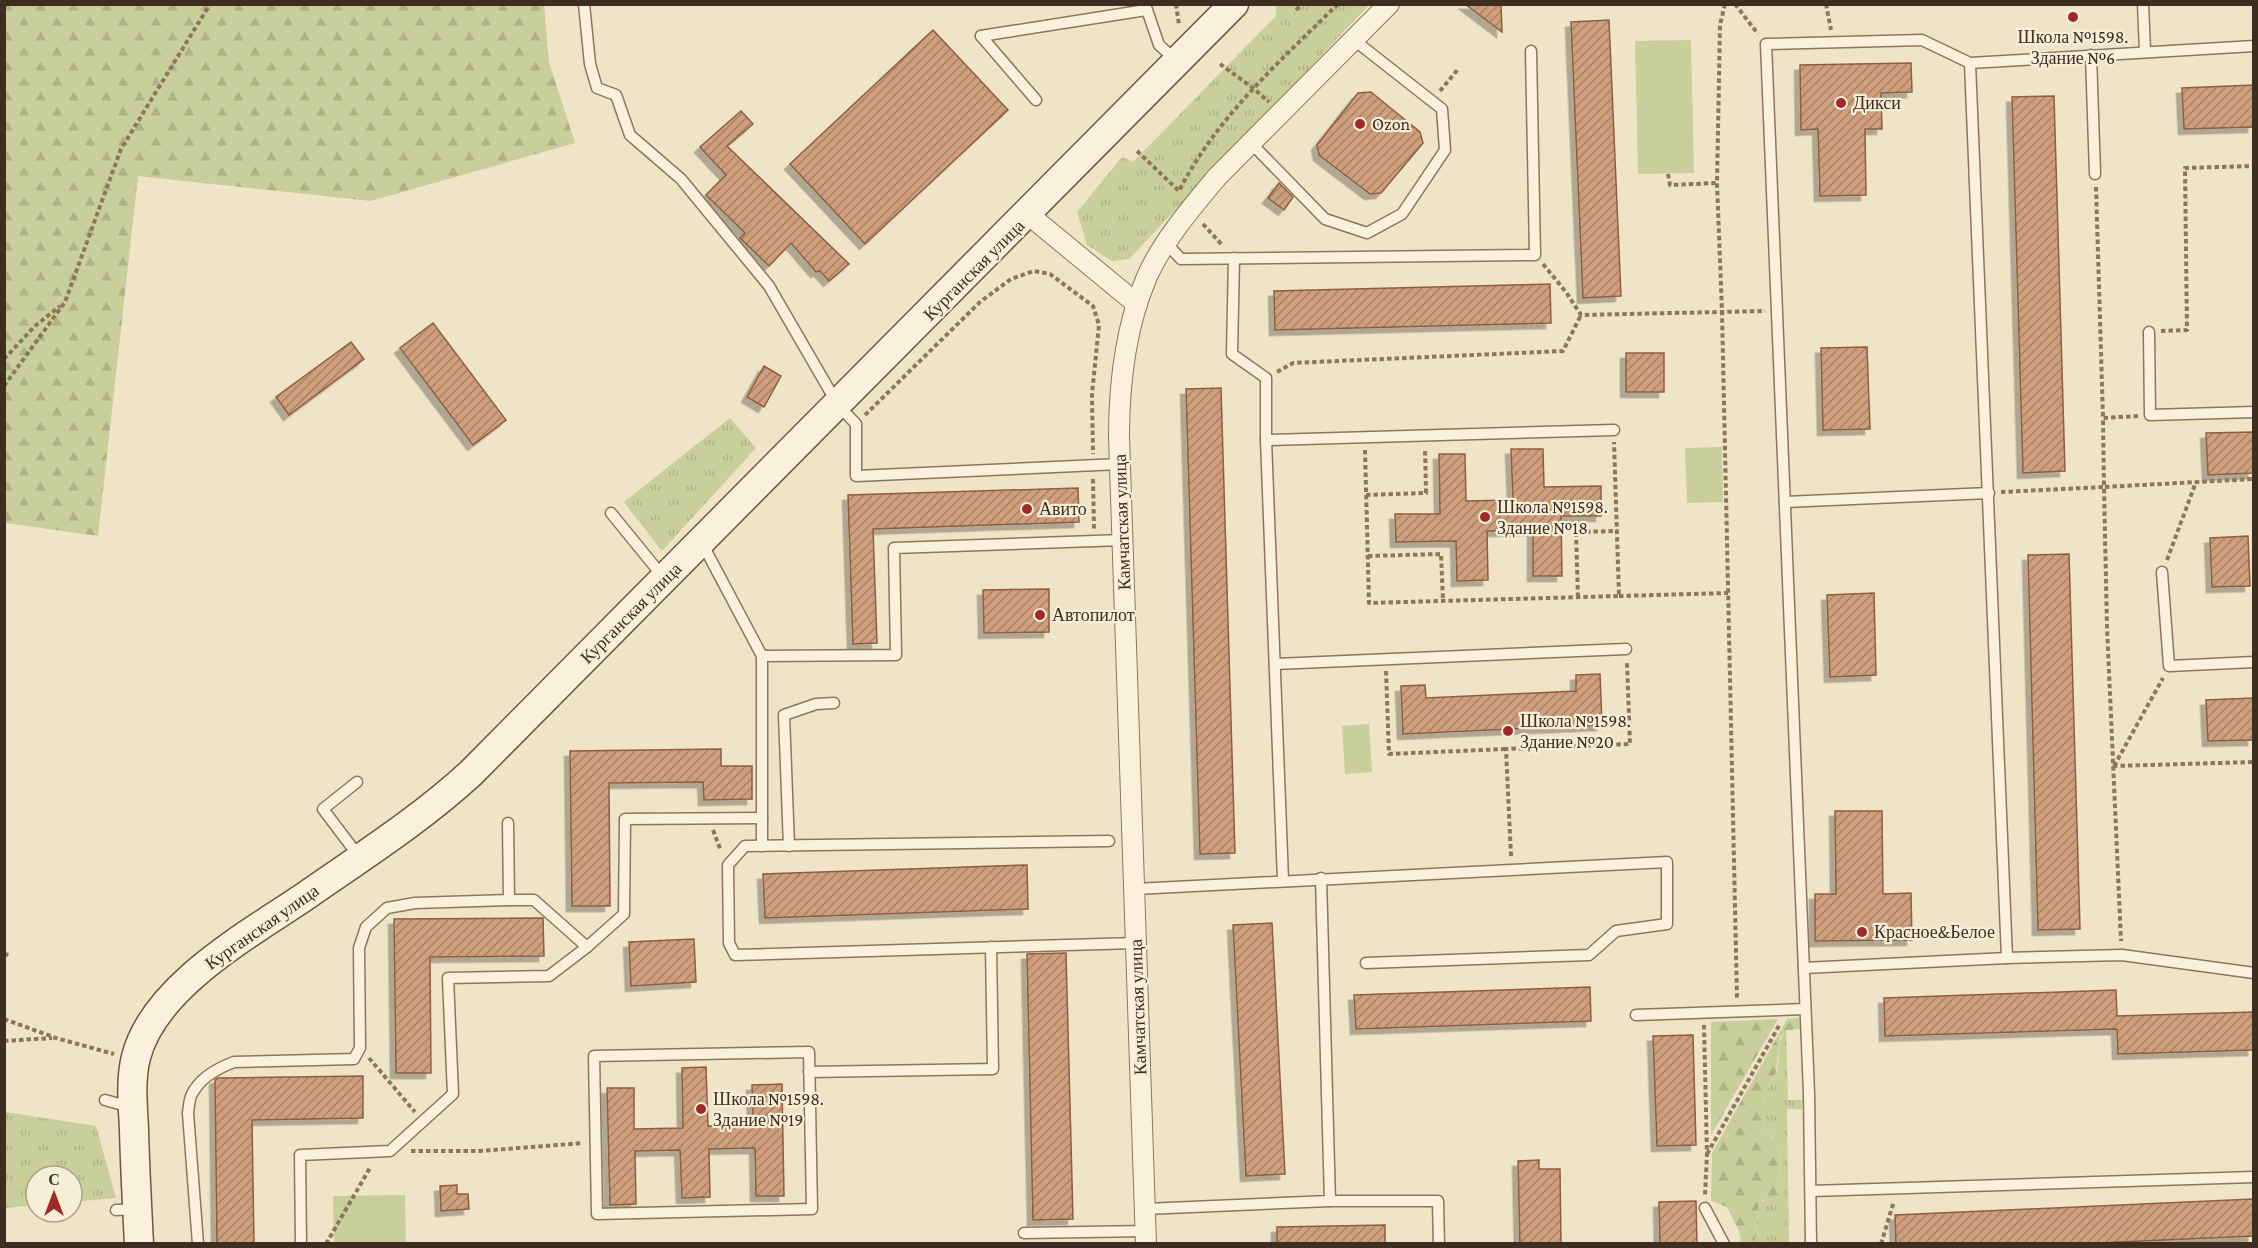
<svg xmlns="http://www.w3.org/2000/svg" width="2258" height="1248" font-family="'Crimson Pro',serif">
	<defs>
		<pattern id="grass-tufts" width="24" height="20" patternUnits="userSpaceOnUse" patternTransform="scale(1.5)"><rect width="24" height="20" fill="#c9cf9b"/><path d="M3 7l-1-3M5 7V3M7 7l1-3M15 17l-1-3M17 17v-4M19 17l1-3" fill="none" stroke="#aeb285"/></pattern>
		<pattern id="forest-firs" width="22" height="20" patternUnits="userSpaceOnUse" patternTransform="scale(1.5)"><rect width="22" height="20" fill="#c9cf9b"/><path d="M5 1l3.5 6h-7zM16 11l3.5 6h-7z" fill="#aeb285"/></pattern>
		<pattern id="building-hatch" width="6" height="6" patternUnits="userSpaceOnUse" patternTransform="scale(1.5)"><rect width="6" height="6" fill="#cf9f7d"/><path d="M-1 1l2-2M0 6l6-6M5 7l2-2" fill="none" stroke="#a98266"/></pattern>
		<filter id="shadow"><feDropShadow dx="-5.5" dy="5.5" stdDeviation="0" flood-color="#0004"/></filter>
	</defs>
	<rect width="100%" height="100%" fill="#f0e4c8"/>
	<g fill="url(#grass-tufts)">
		<polygon points="1276,5 1369,5 1129,259 1112,261 1087,245 1077,212 1122,157 1133,162 1276,16"/>
		<polygon points="730,418 756,448 662,551 624,502"/>
		<path d="M 1786,1029 L 1788,1100 L 1802,1100 L 1802,1109 L 1787,1109 L 1789,1243 L 1755,1244 L 1759,1203 C 1767,1198 1774,1201 1782,1194 L 1779,1147 L 1773,1137 L 1764,1133 C 1763,1118 1761,1104 1766,1091 C 1769,1085 1773,1080 1776,1074 C 1781,1059 1775,1043 1786,1029 Z"/>
		<polygon points="5,1112 96,1126 116,1198 72,1202 72,1176 36,1176 36,1205 5,1208"/>
	</g>
	<g fill="url(#forest-firs)">
		<polygon points="5,4 544,5 549,62 575,143 371,201 138,176 98,536 5,523"/>
		<polygon points="1799,1018 1800,1029 1786,1030 1780,1037 1776,1073 1767,1089 1763,1102 1764,1133 1777,1140 1779,1147 1782,1194 1780,1199 1763,1200 1759,1203 1755,1243 1741,1243 1739,1231 1727,1207 1711,1201 1712,1153 1787,1019"/>
		<polygon points="1778,1019 1711,1135 1711,1022"/>
	</g>
	<g fill="#c9cf9b">
		<polygon points="1691,40 1694,173 1638,174 1635,41"/>
		<polygon points="1722,447 1723,502 1687,503 1685,448"/>
		<polygon points="1369,724 1372,772 1345,774 1342,726"/>
		<polygon points="405,1195 406,1243 334,1243 333,1196"/>
	</g>
	<g fill="url(#building-hatch)" stroke="#8d5f41" stroke-width="1.5" filter="url(#shadow)">
		<polygon points="1465,4 1501,4 1502,32"/>
		<polygon points="1609,20 1621,296 1583,298 1571,22"/>
		<polygon points="933,30 1008,110 865,244 790,164"/>
		<polygon points="1911,63 1912,92 1881,93 1882,129 1865,129 1866,195 1820,196 1818,129 1801,130 1800,65"/>
		<polygon points="2253,85 2253,127 2184,129 2182,88"/>
		<polygon points="1371,92 1420,132 1423,143 1381,193 1370,194 1319,155 1317,145 1358,93"/>
		<polygon points="2054,96 2065,471 2023,473 2012,97"/>
		<polygon points="741,111 753,124 727,146 849,264 829,281 820,271 816,272 791,243 769,266 740,238 745,233 706,195 726,175 700,147"/>
		<polygon points="1279,183 1293,197 1284,210 1268,198"/>
		<polygon points="1550,284 1551,323 1275,330 1274,291"/>
		<polygon points="433,323 506,420 473,445 400,348"/>
		<polygon points="351,342 364,359 289,415 276,397"/>
		<polygon points="1867,347 1870,429 1823,430 1821,348"/>
		<rect x="1626" y="353" width="38" height="39"/>
		<polygon points="764,366 781,376 764,407 747,397"/>
		<polygon points="1221,388 1235,853 1200,854 1186,389"/>
		<polygon points="2253,432 2253,473 2208,475 2206,433"/>
		<polygon points="1511,449 1543,449 1544,487 1601,486 1601,516 1561,516 1562,576 1533,576 1533,530 1487,531 1488,580 1457,581 1456,541 1396,542 1395,514 1440,514 1439,454 1465,454 1466,501 1513,500"/>
		<polygon points="1078,488 1079,522 873,529 877,643 853,644 848,495"/>
		<polygon points="2248,536 2250,586 2212,587 2210,538"/>
		<polygon points="2069,554 2080,929 2038,930 2028,555"/>
		<polygon points="1049,589 1049,632 984,633 983,590"/>
		<polygon points="1874,593 1876,675 1830,677 1827,595"/>
		<polygon points="1600,674 1602,725 1403,734 1401,686 1425,685 1426,698 1576,691 1576,675"/>
		<polygon points="2253,698 2253,740 2208,741 2206,700"/>
		<polygon points="721,749 721,766 752,766 752,799 704,800 703,782 609,783 610,906 572,906 570,751"/>
		<polygon points="1835,811 1882,811 1883,894 1911,893 1912,940 1815,941 1815,894 1836,894"/>
		<polygon points="1027,865 1028,909 765,918 763,874"/>
		<polygon points="543,918 544,956 430,957 431,1073 396,1073 394,919"/>
		<polygon points="1272,923 1285,1174 1246,1176 1233,925"/>
		<polygon points="694,939 696,982 631,986 629,942"/>
		<polygon points="1066,953 1073,1219 1033,1220 1027,954"/>
		<polygon points="1590,987 1591,1021 1356,1029 1354,995"/>
		<polygon points="2116,990 2117,1016 2253,1012 2253,1050 2118,1054 2117,1029 1885,1036 1884,998"/>
		<polygon points="1693,1035 1696,1145 1657,1146 1653,1036"/>
		<polygon points="706,1067 708,1126 753,1125 752,1085 782,1084 784,1196 756,1196 755,1148 709,1149 710,1197 682,1198 680,1150 635,1151 636,1204 610,1205 607,1088 634,1088 634,1129 683,1128 682,1068"/>
		<polygon points="363,1076 363,1118 252,1120 254,1244 217,1244 215,1080 218,1078"/>
		<polygon points="1539,1160 1539,1169 1560,1169 1561,1244 1520,1244 1518,1161"/>
		<polygon points="457,1185 457,1194 468,1194 469,1209 441,1211 440,1186"/>
		<polygon points="2253,1199 2253,1236 2074,1244 1896,1244 1895,1215"/>
		<polygon points="1696,1201 1697,1244 1660,1244 1659,1202"/>
		<polygon points="1385,1225 1385,1244 1277,1244 1277,1227"/>
	</g>
	<g fill="none" stroke-linecap="round" stroke-linejoin="round">
		<g stroke="#8d765c" stroke-width="13">
			<g id="lane">
				<polyline points="584,4 590,64 597,88 616,95 630,135 681,179 769,286 838,405 856,424 856,476 1120,464"/>
				<polyline points="1145,4 1159,45 1177,61"/>
				<polyline points="2143,4 2145,51"/>
				<polyline points="981,36 1146,10"/>
				<polyline points="981,36 1036,100"/>
				<polyline points="2091,55 2095,174"/>
				<polyline points="1970,63 2254,46"/>
				<polyline points="1251,143 1325,219 1367,233 1402,214 1445,150 1442,109 1354,40"/>
				<polyline points="1167,244 1181,259 1535,255 1531,51"/>
				<polyline points="1234,258 1232,354 1266,378 1266,440 1283,880"/>
				<polyline points="2149,332 2150,415 2254,412"/>
				<polyline points="1266,440 1614,430"/>
				<polyline points="1785,502 1989,493"/>
				<polyline points="611,513 664,578"/>
				<polyline points="702,543 762,656 762,846"/>
				<polyline points="2162,572 2169,666 2254,662"/>
				<polyline points="762,656 896,655 894,548 1123,540"/>
				<polyline points="1275,664 1626,649"/>
				<polyline points="357,782 323,809 360,858"/>
				<polyline points="1109,841 745,846 728,865 729,943 735,955 1136,943"/>
				<polyline points="789,846 784,715 816,704 834,703"/>
				<polyline points="1135,889 1667,862 1667,924 1616,931 1589,955 1366,963"/>
				<polyline points="509,900 534,900 587,947"/>
				<polyline points="1804,968 2007,958 2122,955 2254,973"/>
				<polyline points="1636,1015 1805,1009"/>
				<polygon points="809,1052 812,1209 597,1214 594,1056"/>
				<polyline points="809,1072 993,1069 991,947"/>
				<polyline points="105,1100 130,1107"/>
				<polyline points="1811,1191 2254,1177"/>
				<polyline points="1330,1201 1438,1201 1439,1244"/>
				<polyline points="1705,1208 1724,1244"/>
				<polyline points="1145,1209 1330,1201 1321,878"/>
				<polyline points="116,1210 137,1209"/>
				<polyline points="1024,1233 1146,1231"/>
				<path d="M 198,1244 L 188,1113 C 189,1107 189,1099 192,1094 C 200,1078 218,1068 234,1062 L 354,1059 L 360,1048 L 359,948 L 366,927 L 387,908 L 415,903 L 509,900 L 508,823"/>
				<polyline points="301,1244 300,1155 390,1151 453,1094 448,978 549,976 587,947 624,914 625,819 762,818"/>
				<polyline points="1811,1244 1809,1093 1766,44 1922,40 1970,63 2007,958"/>
			</g>
		</g>
		<g stroke="#8d765c" stroke-width="22">
			<g id="street">
				<polyline points="1029,215 1137,304"/>
				<path d="M 1146,1244 L 1119,437 C 1119,382 1125,329 1146,279 C 1161,243 1192,207 1217,177 L 1389,4"/>
			</g>
		</g>
		<g stroke="#6f573f" stroke-width="31">
			<path id="secondary" d="M 139,1244 C 137,1206 135,1168 134,1130 C 133,1106 130,1081 136,1057 C 154,986 250,934 307,895 C 363,856 421,819 471,773 C 726,518 981,262 1234,4"/>
		</g>
		<g stroke="#8d765c" stroke-width="4" stroke-dasharray="4.5 3" stroke-linecap="butt">
			<polyline points="1176,4 1179,25"/>
			<polyline points="1725,4 1720,25 1717,183 1722,312 1737,999"/>
			<polyline points="1735,4 1758,34"/>
			<polyline points="1826,4 1831,30"/>
			<polyline points="4,7 5,4"/>
			<polyline points="1296,10 1302,4"/>
			<polyline points="1220,64 1253,88 1269,102"/>
			<polyline points="1440,91 1459,68"/>
			<path d="M 1137,151 L 1179,191 C 1216,118 1280,61 1338,4"/>
			<polyline points="1668,174 1670,185 1717,183"/>
			<polyline points="2096,187 2103,418"/>
			<polyline points="1203,224 1222,245"/>
			<polyline points="1543,264 1566,292 1581,315 1765,311"/>
			<polyline points="2161,331 2187,330 2185,168 2254,166"/>
			<polyline points="4,359 35,326 60,306"/>
			<polyline points="1277,372 1293,363 1563,351 1581,315"/>
			<polyline points="4,386 65,302 121,149 210,4"/>
			<polyline points="865,415 980,302 1011,279 1034,271 1050,274 1093,306 1099,325 1092,394 1093,454"/>
			<polyline points="2138,416 2103,418 2104,487 2254,479"/>
			<polyline points="1365,450 1369,603 1619,596 1614,442"/>
			<polyline points="1093,479 1094,529"/>
			<polyline points="2001,492 2104,487 2107,627 2121,941"/>
			<polyline points="1366,495 1426,493 1425,448"/>
			<polyline points="1368,556 1441,554 1443,601"/>
			<polyline points="2167,560 2196,482"/>
			<polyline points="1619,596 1728,593"/>
			<polyline points="1578,597 1576,532 1617,531"/>
			<polyline points="1386,671 1389,754 1506,749"/>
			<polyline points="2113,766 2254,762"/>
			<polyline points="2114,766 2163,678"/>
			<polyline points="713,830 721,851"/>
			<polyline points="1511,856 1506,749 1630,744 1627,662"/>
			<polyline points="4,954 9,955"/>
			<polyline points="4,1019 56,1038 114,1054"/>
			<polyline points="1704,1025 1707,1154 1705,1195"/>
			<polyline points="4,1041 52,1038"/>
			<polyline points="369,1058 415,1112"/>
			<polyline points="411,1151 480,1151 583,1143"/>
			<polyline points="1707,1154 1780,1024"/>
			<polyline points="326,1244 371,1166"/>
			<polyline points="1881,1244 1894,1201"/>
		</g>
		<use href="#lane" stroke="#faf1dc" stroke-width="10"/>
		<use href="#street" stroke="#faf1dc" stroke-width="20"/>
		<use href="#secondary" stroke="#faf1dc" stroke-width="28"/>
	</g>
	<g fill="#9e2a2b" stroke="#f7eed8" stroke-width="2">
		<circle cx="2073" cy="17" r="6"/>
		<circle cx="1841" cy="103" r="6"/>
		<circle cx="1360" cy="124" r="6"/>
		<circle cx="1027" cy="509" r="6"/>
		<circle cx="1485" cy="517" r="6"/>
		<circle cx="1040" cy="615" r="6"/>
		<circle cx="1508" cy="731" r="6"/>
		<circle cx="1862" cy="932" r="6"/>
		<circle cx="701" cy="1109" r="6"/>
	</g>
	<g text-anchor="middle" dominant-baseline="central" stroke-width="4.5" stroke-linejoin="round" paint-order="stroke">
		<g font-size="18" fill="#3d2e20" stroke="#f7eed8" text-anchor="start">
			<text x="2073" y="37" text-anchor="middle">Школа №1598.<tspan x="2073" dy="21">Здание №6</tspan></text>
			<text x="1853" y="103">Дикси</text>
			<text x="1372" y="124">Ozon</text>
			<text x="1497" y="507">Школа №1598.<tspan x="1497" dy="21">Здание №18</tspan></text>
			<text x="1039" y="509">Авито</text>
			<text x="1052" y="615">Автопилот</text>
			<text x="1520" y="721">Школа №1598.<tspan x="1520" dy="21">Здание №20</tspan></text>
			<text x="1874" y="932">Красное&amp;Белое</text>
			<text x="713" y="1099">Школа №1598.<tspan x="713" dy="21">Здание №19</tspan></text>
		</g>
		<g font-size="18" fill="#3d2e20" stroke="#f7eed8">
			<text transform="translate(974 270) rotate(-45)">Курганская улица</text>
			<text transform="translate(1122 522) rotate(-92)">Камчатская улица</text>
			<text transform="translate(631 613) rotate(-45)">Курганская улица</text>
			<text transform="translate(262 927) rotate(-35)">Курганская улица</text>
			<text transform="translate(1138 1007) rotate(-92)">Камчатская улица</text>
		</g>
	</g>
	<rect width="2258" height="1248" fill="none" stroke="#3d2e20" stroke-width="12"/>
	<g transform="translate(54 1194)"><circle r="28" fill="#f7eed8" stroke="#ada18e" stroke-width="1.5"/>
	<path d="M0-4.5L10 22L0 15L-10 22Z" fill="#9e2a2b"/>
	<text y="-9" font-size="16" font-weight="bold" text-anchor="middle" fill="#3d2e20">С</text>
	</g>
</svg>
